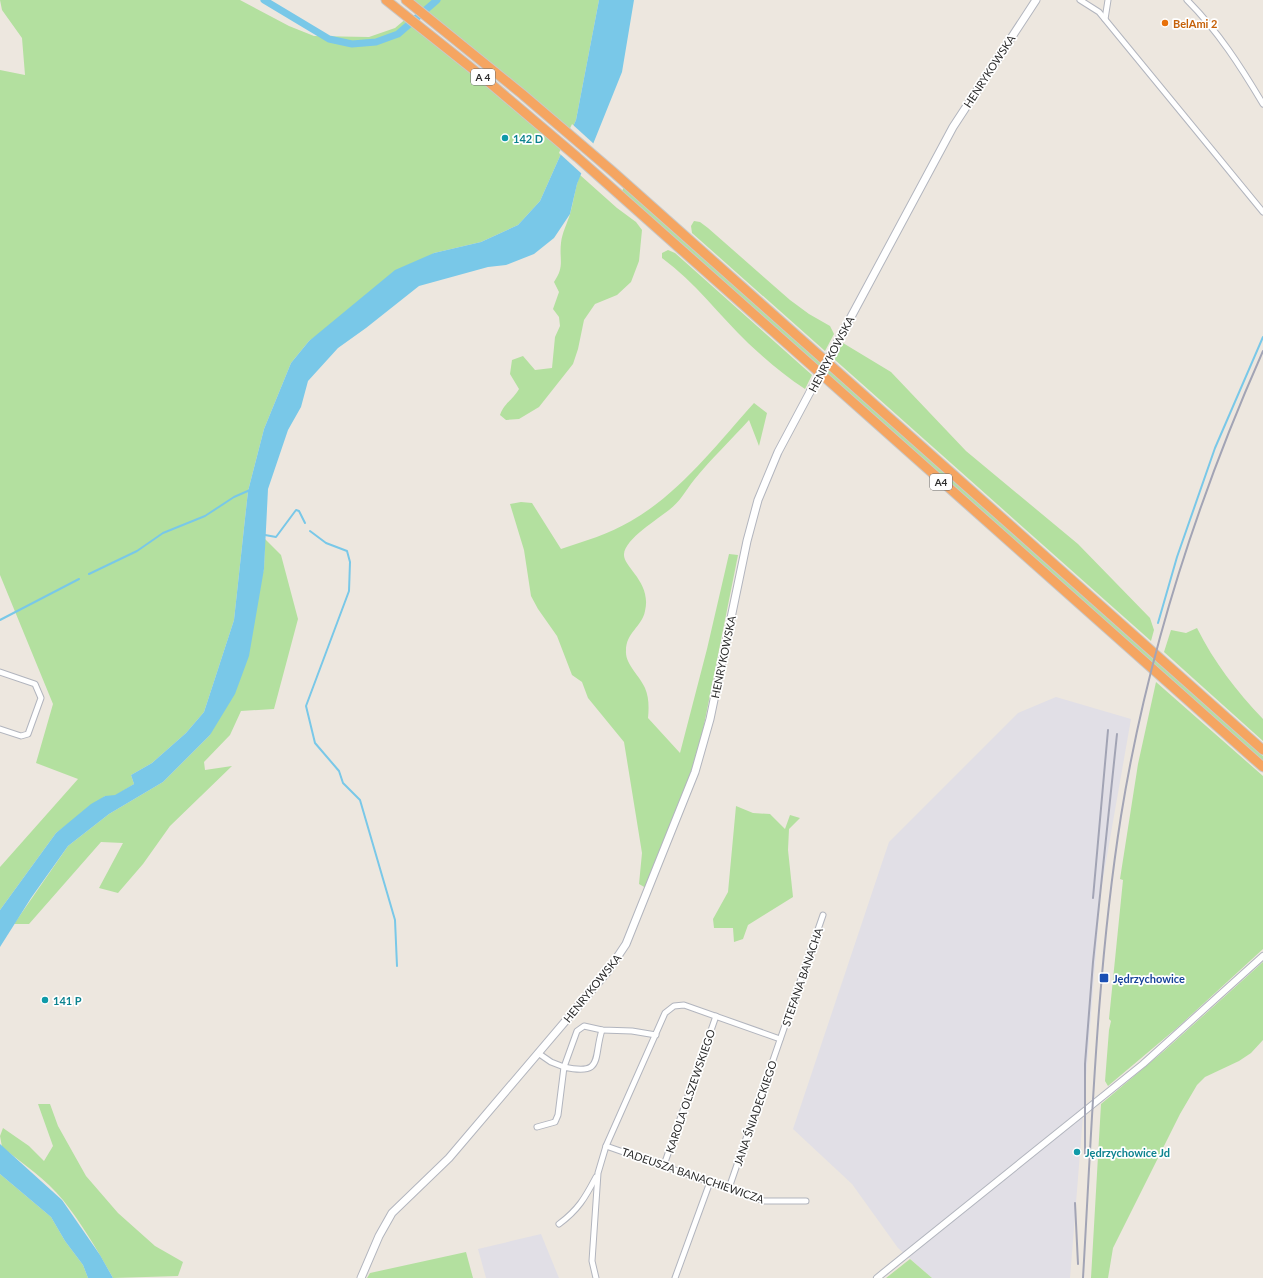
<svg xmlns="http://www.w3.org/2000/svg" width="1263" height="1278" font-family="Lato,sans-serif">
	<rect width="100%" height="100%" fill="#ede7df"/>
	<g fill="#e1dfe6">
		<polygon points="1056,697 1131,719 1101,890 1070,1278 932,1278 898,1248 852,1184 793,1129 889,842 1018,713"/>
		<polygon points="541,1234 559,1278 486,1278 478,1249"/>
	</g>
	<g fill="#b3e09f">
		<polygon points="0,0 240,0 289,26 314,36 369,37 395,28 408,17 564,147 540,201 518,225 481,242 434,253 309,341 291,363 264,429 248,491 234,620 204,712 186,733 152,763 131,775 134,784 115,796 105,796 56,833 0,910 0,867 78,779 36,763 53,704 0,575 0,70 25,75 22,38 2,10"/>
		<polygon points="407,0 599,0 576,120 570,134"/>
		<path d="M 580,175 L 617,208 L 636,222 L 642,230 L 639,261 L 631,282 L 617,295 L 595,304 L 584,320 L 578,349 L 573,364 L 539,407 L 519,419 L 506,420 L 500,415 C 505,402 512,401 519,389 L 510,374 L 512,360 L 523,356 L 535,370 L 552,368 L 555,337 L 560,326 L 559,317 L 553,309 L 559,292 L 554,282 C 565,266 559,260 561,243 C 562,233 567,224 570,214 C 574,201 575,187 580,175 Z"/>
		<polygon points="624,187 1263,756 1263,761 644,211 622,191"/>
		<polygon points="694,221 700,222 708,228 790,300 809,314 830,326 834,334 825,351 692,233 691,226"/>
		<path d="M 668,250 L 675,253 L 812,375 L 805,389 C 785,376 766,360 748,343 C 719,315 695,282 662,258 L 662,253 Z"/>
		<polygon points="843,343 891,372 966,451 1078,544 1150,618 1154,630 1151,641 834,359"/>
		<path d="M 754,403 L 767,413 L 759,446 L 749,420 C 731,440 711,459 694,480 C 686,490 680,502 669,510 C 658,519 625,539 624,554 C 623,567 652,582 645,611 C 642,627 626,632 626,651 C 625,664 640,676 645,688 C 649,697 649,708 648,718 L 680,753 L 707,649 L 729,554 L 738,555 L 701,740 L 692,772 L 646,888 L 639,884 L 642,853 L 624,742 L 588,698 L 582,682 L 572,675 L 557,636 L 538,609 L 531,596 L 524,550 L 510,504 L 521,502 L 532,503 L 561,549 C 585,541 609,534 631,521 C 680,493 717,444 754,403 Z"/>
		<polygon points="265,539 281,555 298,619 274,709 241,711 230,735 204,762 205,770 232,766 170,826 143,864 118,893 99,888 123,843 101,842 29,924 14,924 68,846 109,814 163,782 210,735 264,569"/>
		<path d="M 1197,628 C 1214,662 1236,691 1263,719 L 1263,741 L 1164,652 L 1171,630 L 1186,633 Z"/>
		<polygon points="1156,682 1263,776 1263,949 1178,1027 1108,1086 1105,1081 1109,1030 1111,1021 1109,1019 1123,880 1120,879 1138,764"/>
		<polygon points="736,806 753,813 770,814 785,829 790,815 800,818 789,829 788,850 793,897 748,925 743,939 734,942 733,928 714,928 713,919 728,892"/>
		<polygon points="1263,962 1263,1040 1251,1053 1239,1061 1205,1077 1197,1085 1180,1114 1113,1248 1108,1278 1091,1278 1101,1104 1164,1051"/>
		<path d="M 38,1104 L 50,1104 L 58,1126 L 86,1176 L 118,1213 L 155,1246 L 183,1262 L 178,1276 L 113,1278 C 98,1251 82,1224 63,1200 C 46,1179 23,1164 2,1147 L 0,1136 L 3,1128 L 29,1146 L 44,1161 L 53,1146 Z"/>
		<polygon points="0,1174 51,1217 65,1241 83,1265 88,1278 0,1278"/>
		<polygon points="466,1252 473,1278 367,1278 370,1273"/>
		<polygon points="910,1259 932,1278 886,1278"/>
	</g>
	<g fill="#79c8e8">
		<polygon points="599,0 634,0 622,72 577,184 570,214 554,238 534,254 506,265 488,267 419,286 366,328 338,348 308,381 301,407 288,430 268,489 264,569 249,656 235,694 210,735 163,782 109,814 68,846 31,898 0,947 0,910 56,833 91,804 105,796 115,795 134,784 131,775 152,763 186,733 204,712 234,620 248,491 264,429 291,363 309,341 395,270 434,253 481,242 518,225 540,201 576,120"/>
		<polygon points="0,1144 62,1200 100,1255 113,1278 88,1278 83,1265 65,1241 51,1217 0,1174"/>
	</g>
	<polygon fill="#ede7df" points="572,124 594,144 582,174 559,153"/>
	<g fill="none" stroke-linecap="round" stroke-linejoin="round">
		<g stroke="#79c8e8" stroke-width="2">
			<polyline points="310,531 326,543 347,551 350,562 349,591 306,706 315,743 339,771 343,783 360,800 395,920 397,966"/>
			<polyline points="265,535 276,537 296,510 299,511 305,523"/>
			<polyline points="89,574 137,551 163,533 205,516 234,497 250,490"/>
			<polyline points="0,620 79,579"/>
			<polyline points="1158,623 1177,557 1215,448 1263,337"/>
		</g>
		<polyline stroke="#79c8e8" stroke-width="7" points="264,0 329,39 352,44 376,42 398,34 437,0"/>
		<g stroke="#b2b5be" stroke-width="7">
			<g id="minor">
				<polyline points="1080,0 1099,12 1263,212"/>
				<path d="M 1187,0 C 1218,31 1241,67 1263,104"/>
				<polyline points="1105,19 1108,0"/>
				<polyline points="0,672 35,684 41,698 28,734 21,736 0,729"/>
				<polyline points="538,1053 551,1062 564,1067 577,1031 584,1026 602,1030 632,1031 656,1035"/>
				<path d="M 537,1127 L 555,1122 L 558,1115 L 564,1067 C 604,1076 593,1058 602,1030"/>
				<polyline points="606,1146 764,1201 806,1201"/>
				<polyline points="664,1165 716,1016"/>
				<polyline points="729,1188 823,915"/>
				<path d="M 559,1224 C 578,1210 585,1198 596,1177"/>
				<polyline points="596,1278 592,1261 598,1173 606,1146 665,1013 674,1006 684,1005 780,1039"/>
				<polyline points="675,1278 710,1182"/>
			</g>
		</g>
		<g stroke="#b2b5be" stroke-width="8">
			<polyline id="tertiary" points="877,1278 1143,1064 1263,956"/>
		</g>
		<g stroke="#b2b5be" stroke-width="9">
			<g id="secondary">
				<polyline points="837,343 953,127 1036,0"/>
				<polyline points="361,1278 379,1236 392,1213 449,1158 608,971 626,944 695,772 710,719 747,541 758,500 778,452 810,392"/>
			</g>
		</g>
		<g stroke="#c8c8c8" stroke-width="11">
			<g id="motorway">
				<polyline points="386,0 484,78 577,157 1263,767"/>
				<polyline points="406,0 522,94 612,171 1263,750"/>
			</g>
		</g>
		<use href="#minor" stroke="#fff" stroke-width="5"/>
		<use href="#tertiary" stroke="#fff" stroke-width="6"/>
		<use href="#secondary" stroke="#fff" stroke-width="7"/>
		<use href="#motorway" stroke="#f5a561" stroke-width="9"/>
		<g stroke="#a2a4b5" stroke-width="2">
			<polyline points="1093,898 1108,730"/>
			<polyline points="1085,1155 1085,1064 1093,962 1117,734"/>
			<polyline points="1075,1203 1078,1264"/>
			<path d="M 1083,1278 C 1092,1124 1097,968 1121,816 C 1147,655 1197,500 1263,351"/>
		</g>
		<g stroke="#b2b5be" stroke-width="9" stroke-linecap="butt">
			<polyline id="secondary-bridge" points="810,392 837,343"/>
		</g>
		<use href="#secondary-bridge" stroke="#fff" stroke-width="7"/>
	</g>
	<circle fill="#e8710a" stroke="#fff" stroke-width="1.5" cx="1165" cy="23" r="4"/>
	<g fill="#0f9aa8" stroke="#fff" stroke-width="1.5">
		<circle cx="505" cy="138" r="4"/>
		<circle cx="45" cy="1000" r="4"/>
		<circle cx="1077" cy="1152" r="4"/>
	</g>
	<rect fill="#1a4fb4" stroke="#fff" stroke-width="1.5" x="1099" y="973" width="10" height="10" rx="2"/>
	<g text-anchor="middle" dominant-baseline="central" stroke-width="3.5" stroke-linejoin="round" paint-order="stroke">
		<g fill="#fff" stroke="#6b6b6b" stroke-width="1">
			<rect x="471" y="69" width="24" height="16" rx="3"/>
			<rect x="930" y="474" width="22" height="16" rx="3"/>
		</g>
		<g font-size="10" font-weight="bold" fill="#2c2c2c">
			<text x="483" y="77">A 4</text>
			<text x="941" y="482">A4</text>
		</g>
		<g font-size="11" font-weight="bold" fill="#c56008" stroke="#fff" text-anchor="start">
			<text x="1173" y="23">BelAmi 2</text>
		</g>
		<g font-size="11" fill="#2c2c2c" stroke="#fff">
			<text transform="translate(989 71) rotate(-57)">HENRYKOWSKA</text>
			<text transform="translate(831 354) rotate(-62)">HENRYKOWSKA</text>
			<text transform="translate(723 657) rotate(-78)">HENRYKOWSKA</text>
			<text transform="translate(802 977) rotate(-71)">STEFANA BANACHA</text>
			<text transform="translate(592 988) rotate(-51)">HENRYKOWSKA</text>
			<text transform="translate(690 1091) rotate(-71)">KAROLA OLSZEWSKIEGO</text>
			<text transform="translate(755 1113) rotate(-71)">JANA ŚNIADECKIEGO</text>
			<text transform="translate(693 1175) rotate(19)">TADEUSZA BANACHIEWICZA</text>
		</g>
		<g font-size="11" font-weight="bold" fill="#0d838f" stroke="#fff" text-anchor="start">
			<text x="513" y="138">142 D</text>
			<text x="53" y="1000">141 P</text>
			<text x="1085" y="1152">Jędrzychowice Jd</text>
		</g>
		<g font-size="11" font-weight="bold" fill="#164399" stroke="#fff" text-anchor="start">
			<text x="1113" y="978">Jędrzychowice</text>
		</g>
	</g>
</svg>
